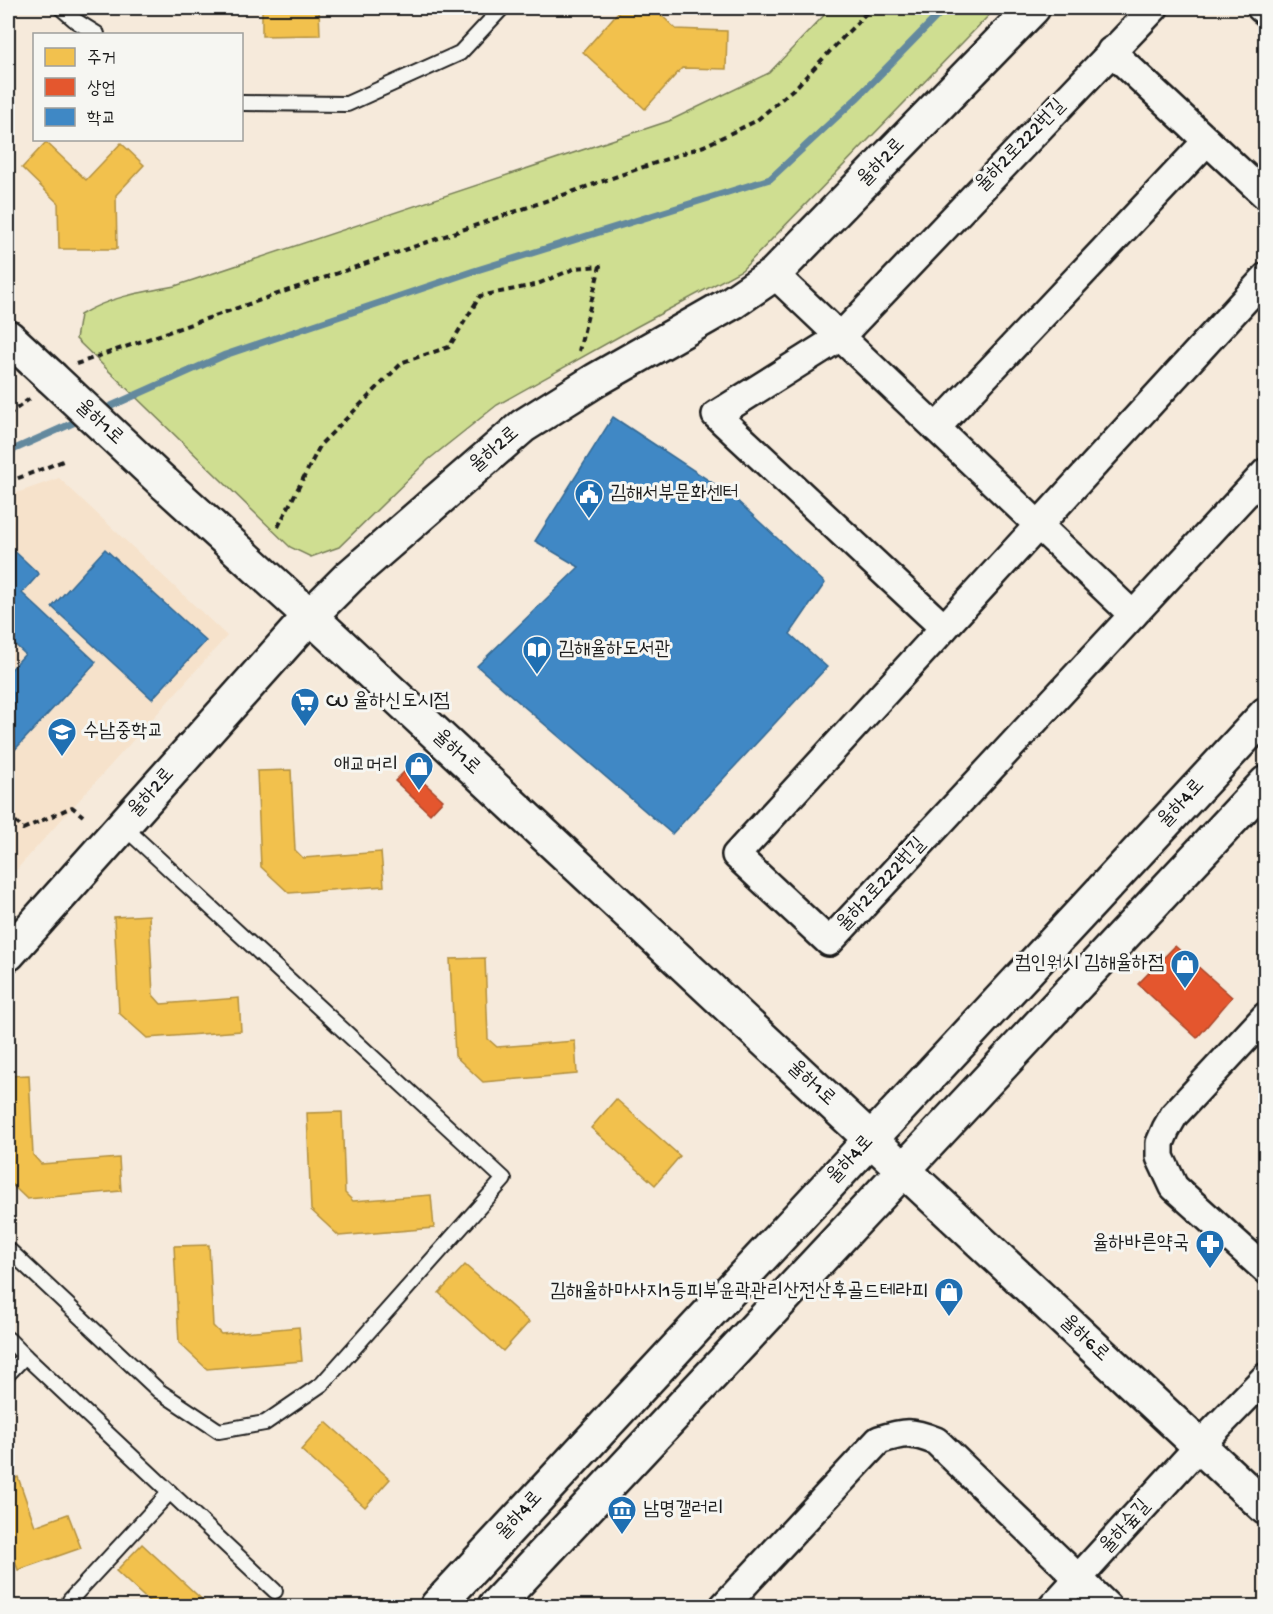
<svg xmlns="http://www.w3.org/2000/svg" width="1273" height="1614" font-family="'Gochi Hand','Poor Story',sans-serif">
	<rect width="100%" height="100%" fill="#f6eadb"/>
	<filter id="ink" filterUnits="userSpaceOnUse"><feTurbulence type="fractalNoise" baseFrequency=".0167" numOctaves="2"/><feDisplacementMap in="SourceGraphic" scale="12" xChannelSelector="R" yChannelSelector="G"/><feConvolveMatrix kernelMatrix="1 2 1 2 8 2 1 2 1" color-interpolation-filters="sRGB"/></filter>
	<g filter="url(#ink)">
		<polygon fill="#f6e2cb" points="59,478 227,636 8,879 8,496"/>
		<path fill="#cfde91" stroke="#767d56" stroke-width="1.5" d="M 831,8 L 996,8 L 742,270 L 636,327 L 497,405 L 428,460 L 339,547 L 311,557 L 290,547 L 76,339 L 80,315 C 109,297 142,292 175,286 L 669,121 L 769,73 Z"/>
		<g fill="#f2c14e" stroke="#b2903f" stroke-width="1.5">
			<polygon points="262,8 319,8 320,35 262,36"/>
			<polygon points="620,8 659,8 660,14 676,29 727,31 726,69 682,68 645,109 583,52 620,10"/>
			<polygon points="8,129 14,135 8,141"/>
			<polygon points="46,142 86,180 121,143 144,165 116,195 117,249 59,249 58,203 22,168"/>
			<polygon points="291,770 295,850 303,858 381,852 384,886 289,893 261,867 257,771"/>
			<polygon points="149,915 153,995 161,1004 239,998 241,1031 147,1038 119,1013 114,917"/>
			<polygon points="485,958 488,1039 497,1047 575,1041 577,1074 483,1082 455,1056 450,959"/>
			<polygon points="29,1075 33,1155 41,1164 119,1158 121,1191 27,1199 8,1181 8,1076"/>
			<polygon points="616,1099 680,1156 655,1185 591,1128"/>
			<polygon points="342,1112 345,1193 353,1201 431,1195 434,1228 339,1236 311,1210 307,1113"/>
			<polygon points="209,1245 213,1326 221,1334 299,1327 302,1361 207,1369 179,1343 174,1246"/>
			<polygon points="465,1265 529,1322 503,1351 439,1293"/>
			<polygon points="326,1422 390,1479 365,1507 301,1450"/>
			<polygon points="18,1477 35,1526 68,1514 81,1548 18,1570 8,1541 8,1481"/>
			<polygon points="142,1544 209,1606 154,1606 116,1571"/>
		</g>
		<g fill="#e4572e" stroke="#a84529" stroke-width="1.5">
			<polygon points="408,768 443,800 430,814 395,781"/>
			<polygon points="1175,946 1232,997 1197,1038 1138,984"/>
		</g>
		<g fill="#3f88c5" stroke="#346892" stroke-width="1.5">
			<polygon points="613,417 731,495 825,583 790,634 827,667 672,834 477,666 579,567 535,541"/>
			<polygon points="8,545 39,574 22,593 96,662 8,757 8,673 25,654 8,638"/>
			<polygon points="105,549 206,641 152,699 52,607"/>
		</g>
		<g fill="none" stroke-linecap="round" stroke-linejoin="round">
			<g stroke="#64899e" stroke-width="7">
				<polyline points="100,411 225,355 474,271 770,179 857,98 945,8"/>
				<polyline points="8,452 82,419"/>
			</g>
			<g stroke="#1c1c1c" stroke-width="18">
				<g id="service">
					<polyline points="61,8 76,21 97,34"/>
					<polyline points="242,103 347,104 460,53 502,8"/>
					<polyline points="8,1249 159,1391 219,1431 265,1423 322,1384 504,1179 123,826"/>
					<polyline points="8,1339 25,1356"/>
					<polyline points="8,1374 25,1356 275,1591"/>
					<polyline points="76,1606 70,1600 170,1492"/>
				</g>
			</g>
			<g stroke="#1c1c1c" stroke-width="32">
				<g id="minor">
					<polyline points="1261,8 1266,12"/>
					<polyline points="1111,51 1266,196"/>
					<polyline points="774,274 1133,615"/>
					<polyline points="1266,277 736,855 829,942 1266,472"/>
					<polyline points="936,428 1207,141"/>
					<polyline points="944,628 716,415 840,337 1154,8"/>
					<polyline points="1266,1016 1174,1115 1166,1129 1160,1143 1160,1157 1174,1187 1266,1270"/>
					<path d="M 724,1606 L 879,1440 C 904,1432 911,1431 936,1441 L 1107,1606"/>
					<polyline points="1053,1606 1199,1446 1266,1377"/>
				</g>
			</g>
			<g stroke="#1c1c1c" stroke-width="38">
				<g id="tertiary">
					<polyline points="8,337 51,377"/>
					<polyline points="164,483 310,616 1266,1508"/>
					<polyline points="8,954 310,616 349,577 523,426 596,380 733,302 774,274 1033,8"/>
				</g>
			</g>
			<g stroke="#1c1c1c" stroke-width="38">
				<g id="secondary">
					<polyline points="437,1606 1266,714"/>
					<polyline points="495,1606 1266,783"/>
				</g>
			</g>
			<g stroke="#1c1c1c" stroke-width="4" stroke-dasharray="6 4.5" stroke-linecap="butt">
				<polyline points="76,364 704,146 756,121 798,85 871,8"/>
				<polyline points="8,415 32,397"/>
				<polyline points="8,482 63,461"/>
				<polyline points="278,527 321,444 403,362 449,347 480,296 535,285 576,268 600,266 579,351"/>
				<polyline points="8,814 23,829 72,807 83,816"/>
			</g>
			<use href="#service" stroke="#f6f6f2" stroke-width="14"/>
			<use href="#minor" stroke="#f6f6f2" stroke-width="27"/>
			<use href="#tertiary" stroke="#f6f6f2" stroke-width="33"/>
			<use href="#secondary" stroke="#f6f6f2" stroke-width="33"/>
			<g stroke="#1c1c1c" stroke-width="38" stroke-linecap="butt">
				<polyline id="tertiary-bridge" points="51,377 164,483"/>
			</g>
			<use href="#tertiary-bridge" stroke="#f6f6f2" stroke-width="33"/>
		</g>
	</g>
	<defs>
		<g id="civic-pin" transform="scale(1.5)"><path d="M0 17L-7.5 6A9.5 9.5 0 1 1 7.5 6Z" fill="#1f6fb2" stroke="#f6f6f2"/><path d="M-.6-6.5H3V-4.5H.6V-3L4-1V1h2V6H-6V1h2V-1L-.6-3ZM-1.2 2.5V6h2.4V2.5Z" fill="#fff"/></g>
		<g id="library-pin" transform="scale(1.5)"><path d="M0 17L-7.5 6A9.5 9.5 0 1 1 7.5 6Z" fill="#1f6fb2" stroke="#f6f6f2"/><path d="M-6-4Q-3-5.5-.7-3.5V5Q-3 3-6 4ZM6-4Q3-5.5 .7-3.5V5Q3 3 6 4Z" fill="#fff"/></g>
		<g id="supermarket-pin" transform="scale(1.5)"><path d="M0 17L-7.5 6A9.5 9.5 0 1 1 7.5 6Z" fill="#1f6fb2" stroke="#f6f6f2"/><path d="M-6-5.5h2.5l.6 2H6L4.5 2H-2.5L-4.4-4H-6ZM-1.5 3.2a1.3 1.3 0 1 0 .1 0ZM3 3.2a1.3 1.3 0 1 0 .1 0Z" fill="#fff"/></g>
		<g id="school-pin" transform="scale(1.5)"><path d="M0 17L-7.5 6A9.5 9.5 0 1 1 7.5 6Z" fill="#1f6fb2" stroke="#f6f6f2"/><path d="M0-5L7-2L0 1L-7-2ZM-4 1L0 2.5L4 1V4Q0 6-4 4Z" fill="#fff"/></g>
		<g id="shop-pin" transform="scale(1.5)"><path d="M0 17L-7.5 6A9.5 9.5 0 1 1 7.5 6Z" fill="#1f6fb2" stroke="#f6f6f2"/><path d="M-5-2.5h2.3a2.7 3.5 0 0 1 5.4 0H5L5.5 6h-11ZM-1.5-2.5h3a1.5 2.3 0 0 0-3 0Z" fill="#fff"/></g>
		<g id="pharmacy-pin" transform="scale(1.5)"><path d="M0 17L-7.5 6A9.5 9.5 0 1 1 7.5 6Z" fill="#1f6fb2" stroke="#f6f6f2"/><path d="M-2-6h4v4h4v4h-4v4h-4v-4h-4v-4h4Z" fill="#fff"/></g>
		<g id="museum-pin" transform="scale(1.5)"><path d="M0 17L-7.5 6A9.5 9.5 0 1 1 7.5 6Z" fill="#1f6fb2" stroke="#f6f6f2"/><path d="M0-6L6-3V-2H-6V-3ZM-5-1h2V3h-2ZM-1-1h2V3h-2ZM3-1h2V3H3ZM-6 4H6V6H-6Z" fill="#fff"/></g>
	</defs>
	<g fill-rule="evenodd">
		<use href="#civic-pin" x="589" y="494"/>
		<use href="#library-pin" x="537" y="650"/>
		<use href="#supermarket-pin" x="305" y="702"/>
		<use href="#school-pin" x="62" y="732"/>
		<use href="#shop-pin" x="419" y="766"/>
		<use href="#shop-pin" x="1185" y="964"/>
		<use href="#pharmacy-pin" x="1210" y="1244"/>
		<use href="#shop-pin" x="949" y="1292"/>
		<use href="#museum-pin" x="622" y="1510"/>
	</g>
	<g text-anchor="middle" dominant-baseline="central" stroke-width="6" stroke-linejoin="round" paint-order="stroke">
		<g font-size="20" fill="#1c1c1c" stroke="#f6f6f2">
			<text transform="translate(1021 146) rotate(-46)">율하2로222번길</text>
			<text transform="translate(882 163) rotate(-46)">율하2로</text>
			<text transform="translate(99 423) rotate(43)">율하1로</text>
			<text transform="translate(495 450) rotate(-41)">율하2로</text>
			<text transform="translate(456 753) rotate(43)">율하1로</text>
			<text transform="translate(152 793) rotate(-48)">율하2로</text>
			<text transform="translate(1182 804) rotate(-47)">율하4로</text>
			<text transform="translate(882 885) rotate(-47)">율하2로222번길</text>
			<text transform="translate(811 1084) rotate(43)">율하1로</text>
			<text transform="translate(851 1160) rotate(-47)">율하4로</text>
			<text transform="translate(1084 1339) rotate(43)">율하6로</text>
			<text transform="translate(520 1516) rotate(-47)">율하4로</text>
			<text transform="translate(1126 1527) rotate(-48)">율하숲길</text>
		</g>
		<g font-size="20" fill="#1c1c1c" stroke="#f6f6f2" text-anchor="start">
			<text x="610" y="494">김해서부문화센터</text>
			<text x="558" y="650">김해율하도서관</text>
			<text x="326" y="702">CU 율하신도시점</text>
			<text x="83" y="732">수남중학교</text>
			<text x="398" y="766" text-anchor="end">애교머리</text>
			<text x="1164" y="964" text-anchor="end">컴인워시 김해율하점</text>
			<text x="1189" y="1244" text-anchor="end">율하바른약국</text>
			<text x="928" y="1292" text-anchor="end">김해율하마사지1등피부윤곽관리산전산후골드테라피</text>
			<text x="643" y="1510">남명갤러리</text>
		</g>
	</g>
	<rect width="1273" height="1614" fill="none" stroke="#f6f6f2" stroke-width="30"/>
	<rect x="15" y="15" width="1243" height="1584" fill="none" stroke="#1c1c1c" stroke-width="2" filter="url(#ink)"/>
	<rect x="33" y="33" width="210" height="108" fill="#f6f6f2" stroke="#9f9f9c" stroke-width="1.5"/>
	<rect x="45" y="48" width="30" height="18" fill="#f2c14e" stroke="#9f9f9c" stroke-width="1.5"/>
	<text x="87" y="63" font-size="18" fill="#1c1c1c">주거</text>
	<rect x="45" y="78" width="30" height="18" fill="#e4572e" stroke="#9f9f9c" stroke-width="1.5"/>
	<text x="87" y="93" font-size="18" fill="#1c1c1c">상업</text>
	<rect x="45" y="108" width="30" height="18" fill="#3f88c5" stroke="#9f9f9c" stroke-width="1.5"/>
	<text x="87" y="123" font-size="18" fill="#1c1c1c">학교</text>
</svg>
